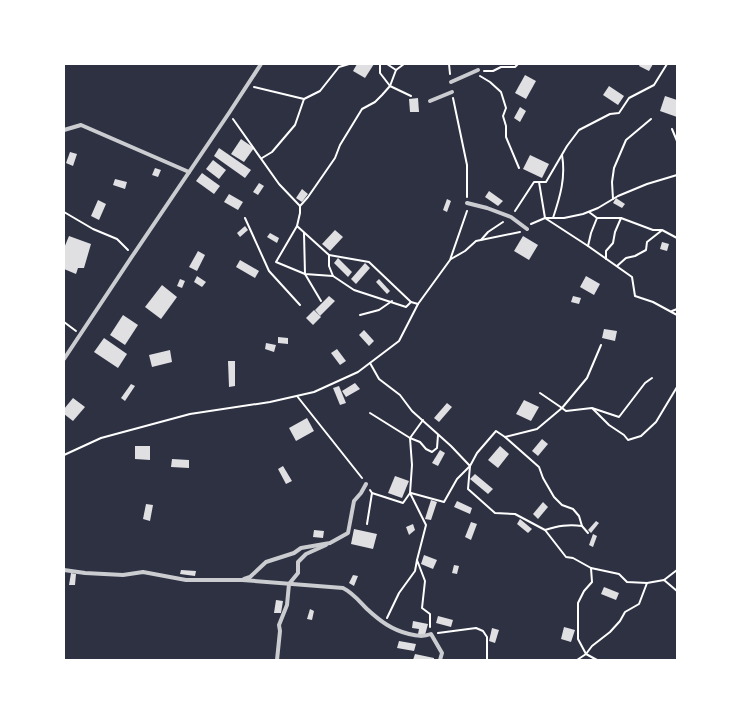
<svg xmlns="http://www.w3.org/2000/svg" width="741" height="724" font-family="Manrope,sans-serif">
	<rect width="100%" height="100%" fill="#2d3142"/>
	<g fill="#e0e0e3">
		<polygon points="357,64 374,64 365,78 353,71"/>
		<polygon points="640,64 653,64 649,71 639,66"/>
		<polygon points="525,75 536,81 526,99 515,93"/>
		<polygon points="609,86 624,96 618,105 603,95"/>
		<polygon points="665,96 677,100 677,117 660,111"/>
		<polygon points="418,98 419,112 410,112 409,99"/>
		<polygon points="520,107 526,111 520,122 514,118"/>
		<polygon points="241,139 254,148 244,162 231,154"/>
		<polygon points="219,148 251,170 245,178 214,156"/>
		<polygon points="70,152 77,154 73,166 66,163"/>
		<polygon points="530,155 549,164 542,178 523,169"/>
		<polygon points="213,160 226,170 219,179 206,169"/>
		<polygon points="155,168 161,170 158,177 152,175"/>
		<polygon points="202,173 220,186 214,194 196,181"/>
		<polygon points="115,179 127,182 125,189 113,185"/>
		<polygon points="259,183 264,186 258,195 253,192"/>
		<polygon points="302,189 308,194 302,202 296,198"/>
		<polygon points="489,191 503,201 498,206 485,197"/>
		<polygon points="229,194 243,202 238,210 224,202"/>
		<polygon points="616,198 625,204 622,208 613,203"/>
		<polygon points="447,199 451,201 447,212 443,210"/>
		<polygon points="98,200 106,204 99,220 91,216"/>
		<polygon points="245,226 248,230 240,237 237,233"/>
		<polygon points="335,230 343,237 330,251 322,244"/>
		<polygon points="270,233 279,238 277,243 267,237"/>
		<polygon points="69,236 91,244 84,268 78,268 76,274 64,269 64,248"/>
		<polygon points="523,236 538,245 529,260 514,251"/>
		<polygon points="662,242 669,244 667,251 660,249"/>
		<polygon points="198,251 205,255 197,271 189,267"/>
		<polygon points="338,258 352,272 348,277 334,263"/>
		<polygon points="240,260 259,271 255,278 236,267"/>
		<polygon points="365,263 370,268 356,284 351,279"/>
		<polygon points="197,276 206,282 202,287 194,282"/>
		<polygon points="586,276 600,284 594,295 580,287"/>
		<polygon points="180,279 185,281 182,288 177,286"/>
		<polygon points="379,279 390,291 387,294 376,282"/>
		<polygon points="162,285 177,297 161,319 145,307"/>
		<polygon points="329,296 335,301 320,316 315,310"/>
		<polygon points="573,296 581,298 579,304 571,302"/>
		<polygon points="314,310 321,317 313,325 306,318"/>
		<polygon points="123,315 138,325 125,345 110,335"/>
		<polygon points="604,329 617,331 615,341 602,338"/>
		<polygon points="364,330 374,341 369,346 359,335"/>
		<polygon points="278,337 288,338 288,344 278,343"/>
		<polygon points="104,338 127,354 118,368 94,352"/>
		<polygon points="266,343 276,345 274,352 265,349"/>
		<polygon points="337,349 346,361 340,365 331,353"/>
		<polygon points="170,350 172,362 152,367 149,355"/>
		<polygon points="228,361 235,361 235,386 229,387"/>
		<polygon points="355,383 360,389 346,397 342,391"/>
		<polygon points="131,384 135,386 125,401 121,398"/>
		<polygon points="339,386 346,403 340,405 333,388"/>
		<polygon points="73,398 85,407 73,421 64,414 64,409"/>
		<polygon points="524,400 539,407 531,421 516,414"/>
		<polygon points="447,403 452,407 439,422 434,418"/>
		<polygon points="307,418 314,431 296,441 289,428"/>
		<polygon points="542,439 548,444 538,456 532,451"/>
		<polygon points="135,446 150,446 150,460 135,459"/>
		<polygon points="500,446 509,454 498,468 488,460"/>
		<polygon points="440,450 445,453 438,466 432,463"/>
		<polygon points="172,459 189,460 189,468 171,467"/>
		<polygon points="283,466 292,481 286,484 278,469"/>
		<polygon points="475,474 493,489 488,494 470,479"/>
		<polygon points="395,476 409,481 402,498 388,493"/>
		<polygon points="431,500 437,502 431,520 425,519"/>
		<polygon points="457,501 472,508 470,514 454,507"/>
		<polygon points="543,502 548,507 538,519 533,514"/>
		<polygon points="146,504 153,505 150,521 143,519"/>
		<polygon points="520,519 532,529 528,533 517,524"/>
		<polygon points="596,521 599,523 591,533 588,530"/>
		<polygon points="471,522 477,524 471,540 465,537"/>
		<polygon points="413,524 415,530 409,535 406,527"/>
		<polygon points="354,529 377,534 373,549 351,544"/>
		<polygon points="314,530 324,531 323,538 313,537"/>
		<polygon points="593,534 597,536 593,547 589,545"/>
		<polygon points="424,555 437,560 433,569 421,564"/>
		<polygon points="454,565 459,566 457,574 452,573"/>
		<polygon points="181,570 196,571 195,576 180,574"/>
		<polygon points="71,573 76,574 75,585 69,585"/>
		<polygon points="353,575 358,576 354,586 349,583"/>
		<polygon points="604,587 619,593 616,600 601,594"/>
		<polygon points="276,600 283,601 281,613 274,613"/>
		<polygon points="310,609 314,611 312,620 307,619"/>
		<polygon points="438,616 453,620 451,627 436,623"/>
		<polygon points="413,621 428,624 425,635 418,634 419,629 412,628"/>
		<polygon points="564,627 575,630 571,642 561,639"/>
		<polygon points="492,628 499,630 495,643 489,641"/>
		<polygon points="399,641 416,644 414,651 397,648"/>
		<polygon points="415,654 434,658 434,660 413,660"/>
	</g>
	<g fill="none" stroke-linecap="round" stroke-linejoin="round">
		<g stroke="#fff" stroke-width="2">
			<polyline points="380,64 380,73 390,86 411,96"/>
			<polyline points="387,64 396,70"/>
			<polyline points="449,64 450,74"/>
			<polyline points="484,71 493,71 501,67 515,67 518,64"/>
			<polyline points="480,76 490,82 501,92 506,108 503,116 506,126 506,137 519,168"/>
			<polyline points="254,87 304,99 320,91 339,67 349,64"/>
			<polyline points="453,98 467,165 467,197"/>
			<polyline points="233,119 279,184 300,206 300,213 297,226 329,255 329,266 333,276 354,290 406,307 411,302 418,304"/>
			<polyline points="672,129 677,141"/>
			<polyline points="262,158 272,152 295,125 304,99"/>
			<polyline points="539,182 545,218 588,246 632,277 635,296 653,302 677,315"/>
			<polyline points="613,199 612,182 614,168 626,140 651,119"/>
			<polyline points="300,206 308,197 335,158 340,145 362,109 375,102 382,95 390,86 396,70 404,64"/>
			<polyline points="515,211 534,182 546,182 567,146 579,130 610,114 619,113 629,98 654,85 667,64"/>
			<polyline points="64,212 93,229 117,239 128,250"/>
			<polyline points="589,212 597,218 621,218 653,230 662,230 677,238"/>
			<polyline points="245,218 269,271 300,305"/>
			<path d="M 553,218 C 560,197 566,177 562,155"/>
			<polyline points="531,224 545,218 564,218 583,214 598,208 618,196 647,184 677,175"/>
			<polyline points="297,226 276,262 305,274 333,276"/>
			<polyline points="304,233 305,274 321,301"/>
			<polyline points="481,240 488,232 503,222"/>
			<polyline points="588,246 591,233 597,218"/>
			<polyline points="329,255 369,262 411,302"/>
			<polyline points="451,259 465,251 476,241 520,232"/>
			<polyline points="606,259 606,251 613,243 615,232 621,218"/>
			<polyline points="617,266 626,258 635,256 646,250 647,242 661,231"/>
			<polyline points="672,311 677,309"/>
			<polyline points="360,315 379,310 392,301"/>
			<polyline points="64,322 76,331"/>
			<polyline points="370,363 379,379 400,395 412,411 451,446 470,466 477,453 496,431 505,437 539,467 543,478 554,497 562,505 573,509 579,516 582,526"/>
			<polyline points="540,393 562,408 587,378 601,345"/>
			<polyline points="297,396 362,478"/>
			<polyline points="593,409 609,425 624,435 628,440 641,436 656,422 677,387"/>
			<polyline points="423,420 410,438 420,442 426,449 432,452 437,448 438,435"/>
			<polyline points="505,437 537,429 562,408 566,411 592,408 619,417 645,383 652,378"/>
			<polyline points="64,455 101,438 190,414 270,402 314,392 358,372 399,341 418,304 450,260 467,211"/>
			<polyline points="470,466 468,489 495,513 515,514 545,530 566,557 573,558 591,568 619,574 627,582 647,583 664,580 677,591"/>
			<polyline points="370,490 372,493 403,503 410,493 412,465 410,438 370,413"/>
			<polyline points="410,493 426,525 417,560"/>
			<polyline points="411,493 444,502 457,479 469,467"/>
			<polyline points="367,524 372,493"/>
			<path d="M 545,530 C 558,526 568,524 582,526 L 588,533"/>
			<polyline points="591,568 592,582 584,591 578,603 578,639 586,654 597,660"/>
			<polyline points="664,580 677,570"/>
			<polyline points="387,618 399,593 415,571 417,560 425,581 422,608 430,614 430,627"/>
			<polyline points="438,633 476,628 483,631 487,637 487,660"/>
			<polyline points="577,660 586,654 592,646 610,632 620,621 625,612 639,604 647,583"/>
		</g>
		<g stroke="#caccd0" stroke-width="4">
			<polyline points="451,82 478,70"/>
			<polyline points="430,101 452,92"/>
			<polyline points="64,130 81,125 189,172"/>
			<polyline points="467,203 487,208 511,217 527,229"/>
			<polyline points="64,359 133,255 229,113 261,64"/>
			<path d="M 64,570 L 85,573 L 123,575 L 143,572 L 186,580 L 242,580 L 343,588 C 353,593 359,601 367,609 C 380,621 392,630 409,634 C 417,636 423,637 431,634 L 442,653 L 440,660"/>
			<polyline points="244,579 250,577 266,562 294,553 301,548 330,543 348,533 354,501 361,493 366,484"/>
			<polyline points="277,660 280,631 279,625 287,605 289,584 298,573 298,562 306,554 326,545"/>
		</g>
	</g>
	<rect width="741" height="724" fill="none" stroke="#ffffff" stroke-width="130"/>
</svg>
